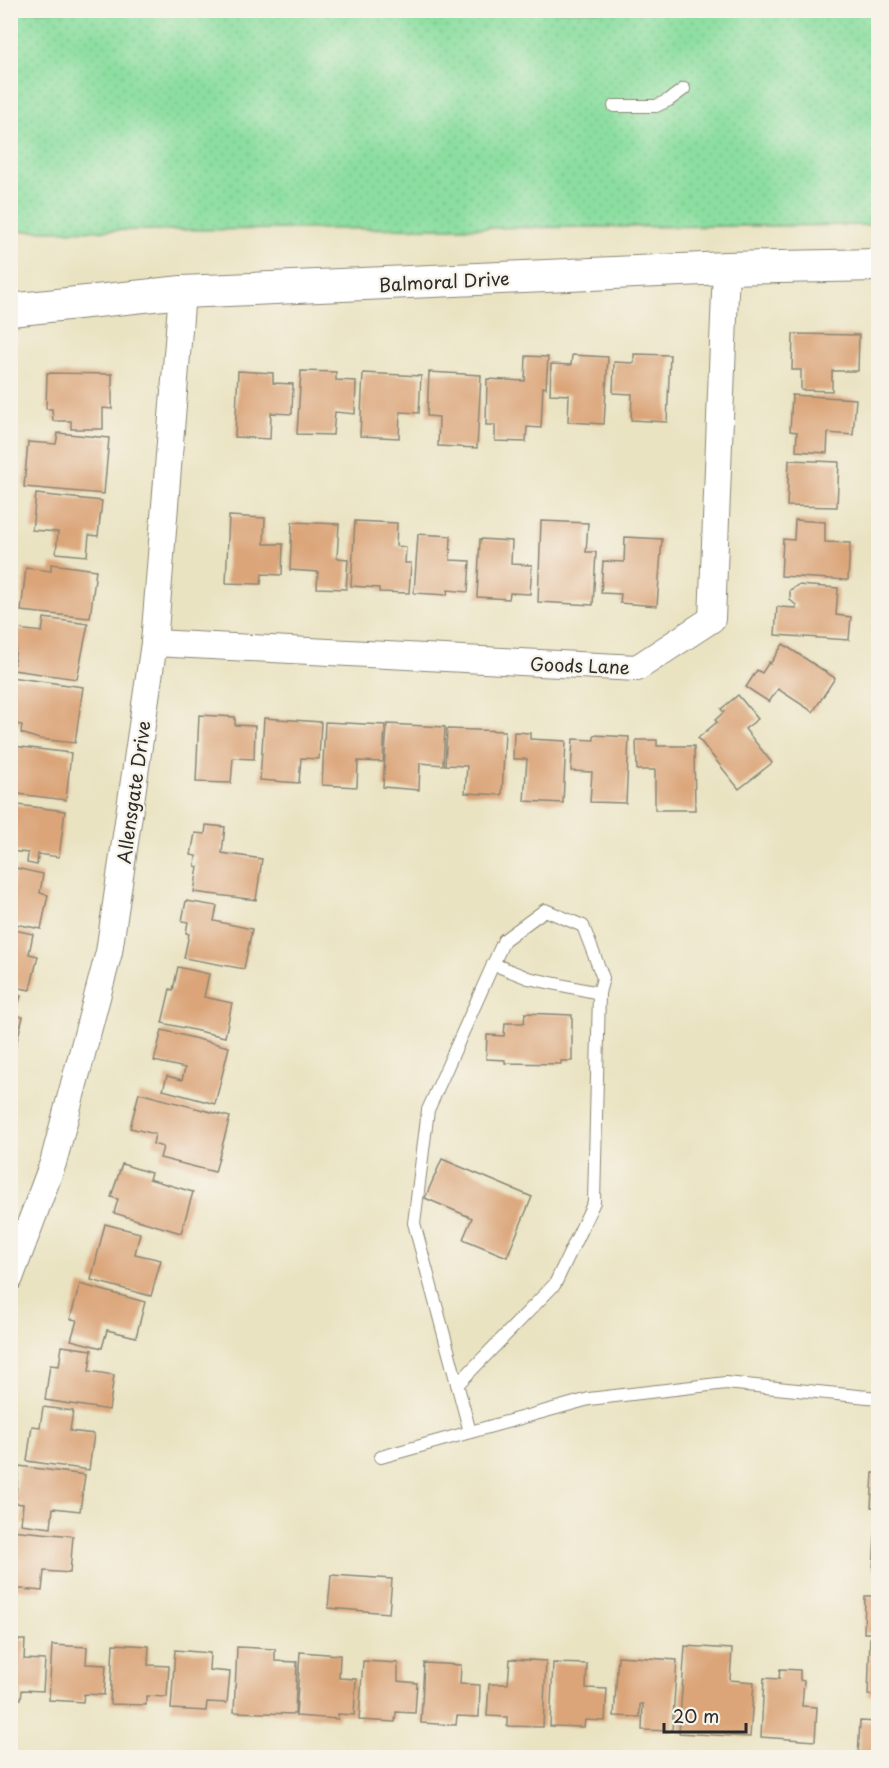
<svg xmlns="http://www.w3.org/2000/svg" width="889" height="1768" font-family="'Playpen Sans',sans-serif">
	<defs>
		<pattern id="grass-dots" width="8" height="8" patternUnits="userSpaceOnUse" patternTransform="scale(1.5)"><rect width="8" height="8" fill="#8bdea0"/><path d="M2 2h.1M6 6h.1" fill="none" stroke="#78bf8a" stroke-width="1.8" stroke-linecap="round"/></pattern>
	</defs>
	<rect width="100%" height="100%" fill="#f7f3e8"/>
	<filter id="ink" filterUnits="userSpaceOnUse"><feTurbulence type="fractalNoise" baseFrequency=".0167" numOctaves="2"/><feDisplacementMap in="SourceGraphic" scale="12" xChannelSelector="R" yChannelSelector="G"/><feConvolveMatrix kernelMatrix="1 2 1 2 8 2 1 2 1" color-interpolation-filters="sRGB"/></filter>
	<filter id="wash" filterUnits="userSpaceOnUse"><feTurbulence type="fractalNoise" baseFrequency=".008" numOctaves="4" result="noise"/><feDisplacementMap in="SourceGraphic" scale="24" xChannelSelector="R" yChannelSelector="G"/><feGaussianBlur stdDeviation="1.35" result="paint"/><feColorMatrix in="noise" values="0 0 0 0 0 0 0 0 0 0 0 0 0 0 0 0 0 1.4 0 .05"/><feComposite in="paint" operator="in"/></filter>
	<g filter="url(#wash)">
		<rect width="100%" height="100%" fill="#eae3c2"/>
		<polygon fill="url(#grass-dots)" stroke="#5b8466" stroke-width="1.5" points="10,11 878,11 878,225 11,231"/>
		<g id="blocks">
			<g fill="#dba579">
				<polygon points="793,334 859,335 858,371 832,371 832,391 801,390 801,370 792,370"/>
				<polygon points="634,354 670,355 667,422 631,420 632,394 613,393 614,362 634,363"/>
				<polygon points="572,355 608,357 604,424 568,422 569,395 550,394 551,364 571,365"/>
				<polygon points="526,356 548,357 546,388 543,387 541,428 527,427 526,442 495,441 495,425 486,425 487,379 525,381"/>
				<polygon points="238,371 273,373 273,383 293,384 292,414 271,413 270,439 235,437"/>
				<polygon points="301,371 336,372 336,380 356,381 355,414 335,412 333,435 297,434"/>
				<polygon points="429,372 481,375 477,448 438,446 439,417 427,416"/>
				<polygon points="47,373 112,374 112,409 103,408 103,429 71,429 71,421 53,421 52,409 46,409"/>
				<polygon points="363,373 421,376 419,413 400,412 399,438 360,436"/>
				<polygon points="792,395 856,399 853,435 828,433 827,453 796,451 797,432 790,431"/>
				<polygon points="58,433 109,438 104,494 24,487 28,442 56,444"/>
				<polygon points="789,460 839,462 837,507 787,506"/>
				<polygon points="36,494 102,501 98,536 89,535 87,556 56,553 58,532 32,530"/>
				<polygon points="229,516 265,518 264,544 283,544 282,575 262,574 261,584 226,583"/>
				<polygon points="795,520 825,522 825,542 850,543 848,580 781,576 783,539 794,540"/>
				<polygon points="355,521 397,523 396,546 406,547 405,563 411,563 409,593 379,592 379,588 351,586"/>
				<polygon points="541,521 588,523 586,552 596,552 593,605 538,602"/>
				<polygon points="292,522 339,524 337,558 348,559 346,589 317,588 318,572 290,570"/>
				<polygon points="418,534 451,536 450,560 470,561 468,592 448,590 447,595 414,593"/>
				<polygon points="625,537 662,539 657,606 620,603 621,594 601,593 603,561 624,562"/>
				<polygon points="480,539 512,541 511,564 532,565 530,594 510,593 509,599 477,597"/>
				<polygon points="51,564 96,570 90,618 21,611 26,568 51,571"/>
				<polygon points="798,585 838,588 836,615 851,617 849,640 775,635 777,607 796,608 796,605 790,600 790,590"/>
				<polygon points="44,618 88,624 77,679 13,670 18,629 42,632"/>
				<polygon points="783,644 835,678 813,712 778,689 769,702 746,687 757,670 762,673 769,662 770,664"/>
				<polygon points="10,677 83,687 75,743 39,739 21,733 22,725 10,723"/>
				<polygon points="738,695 758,719 745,729 772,763 739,789 698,738 717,722 715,720 724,712 721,709"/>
				<polygon points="199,715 235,717 235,725 255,726 254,759 233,758 231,783 196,782"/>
				<polygon points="264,718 321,722 319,759 301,758 299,783 260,780"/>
				<polygon points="325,722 385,725 383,762 358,761 357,787 322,785"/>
				<polygon points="387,724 445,727 443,765 420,763 419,790 383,787"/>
				<polygon points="447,729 505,731 502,795 465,793 467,766 445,765"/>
				<polygon points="514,732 530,733 530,739 566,741 563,803 524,801 527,759 513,759"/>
				<polygon points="594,735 629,737 626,803 590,802 592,772 571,771 573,739 594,740"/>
				<polygon points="636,740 657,740 657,746 694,746 695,810 655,810 655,770 637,770"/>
				<polygon points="13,746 71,753 66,800 10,793 10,766"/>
				<polygon points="10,804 65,811 59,857 38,854 37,865 27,863 28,853 10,851"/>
				<polygon points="206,825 225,827 222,853 262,859 256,900 194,892 198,867 195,866 196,856 191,855 195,833 205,834"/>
				<polygon points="16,868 43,874 40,893 48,895 41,929 10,923 10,887 12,887"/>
				<polygon points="186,901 217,906 214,921 252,929 244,969 184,958 189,934 186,933 188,922 182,921"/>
				<polygon points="10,929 33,934 29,954 38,956 30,990 10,986"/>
				<polygon points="178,967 209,974 204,997 232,1003 225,1037 162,1023 170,989 173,990"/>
				<polygon points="10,993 21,996 15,1015 23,1017 14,1052 10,1051"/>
				<polygon points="525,1013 572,1015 572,1061 561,1061 561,1064 505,1063 505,1060 486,1059 487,1035 504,1036 505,1023 524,1023"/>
				<polygon points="162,1030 229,1047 215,1104 163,1090 167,1076 182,1080 185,1068 154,1061"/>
				<polygon points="139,1093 230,1117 215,1172 160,1158 163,1147 153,1144 155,1134 130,1128"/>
				<polygon points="442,1159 532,1197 507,1257 463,1239 472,1218 425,1198"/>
				<polygon points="122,1164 151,1173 149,1179 193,1192 181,1233 114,1213 118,1199 111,1197"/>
				<polygon points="105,1224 140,1233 135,1254 161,1260 151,1296 91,1280"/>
				<polygon points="80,1284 145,1302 136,1337 107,1330 102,1348 71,1340 77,1320 70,1319"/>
				<polygon points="62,1346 92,1350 89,1371 114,1375 109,1410 45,1400 50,1365 59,1366"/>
				<polygon points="43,1407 73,1411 70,1431 94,1434 89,1470 27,1461 32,1426 40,1427"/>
				<polygon points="19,1466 85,1475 80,1511 53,1508 51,1528 21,1524 23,1504 15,1503"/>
				<polygon points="873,1473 878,1473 878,1507 871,1507"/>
				<polygon points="10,1530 73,1536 70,1573 44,1571 42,1591 10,1588 13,1567 10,1567"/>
				<polygon points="875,1536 878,1536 878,1570 873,1570"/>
				<polygon points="331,1575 392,1579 389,1613 328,1608"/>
				<polygon points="865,1596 878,1596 878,1633 864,1633"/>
				<polygon points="870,1638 878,1639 878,1696 868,1695"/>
				<polygon points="10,1640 25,1640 24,1659 45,1660 43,1691 22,1690 21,1699 10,1699"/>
				<polygon points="113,1644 149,1646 148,1665 169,1666 167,1697 146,1696 146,1705 110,1704"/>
				<polygon points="52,1645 87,1647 86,1664 106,1665 104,1695 84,1694 83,1702 49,1700"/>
				<polygon points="685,1646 732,1649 730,1680 754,1682 750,1737 679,1733"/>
				<polygon points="237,1647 275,1649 275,1661 297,1662 295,1714 234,1712"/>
				<polygon points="175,1650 210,1653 209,1670 230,1672 227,1703 207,1702 206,1711 171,1709"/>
				<polygon points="300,1652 340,1655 339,1678 356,1679 354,1715 338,1714 338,1719 296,1716"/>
				<polygon points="618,1656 677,1660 672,1731 642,1730 643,1704 640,1704 640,1717 614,1716"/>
				<polygon points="510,1659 546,1661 543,1727 507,1726 507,1717 487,1716 489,1684 508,1684"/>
				<polygon points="363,1661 398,1663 398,1681 417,1683 415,1713 396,1712 395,1722 359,1720"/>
				<polygon points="424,1663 461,1665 460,1684 480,1685 479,1717 457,1716 456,1725 421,1723"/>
				<polygon points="553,1663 587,1664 586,1688 607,1689 605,1721 585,1720 584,1727 550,1726"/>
				<polygon points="780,1669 800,1670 800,1680 804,1681 802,1706 817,1707 815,1741 761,1737 764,1678 779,1679"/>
				<polygon points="860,1721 878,1722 878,1758 858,1757"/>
			</g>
		</g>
	</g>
	<g filter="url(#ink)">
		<use href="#blocks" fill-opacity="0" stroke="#8a8776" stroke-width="1.5"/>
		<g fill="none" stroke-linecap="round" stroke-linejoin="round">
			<g stroke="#8a8776" stroke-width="14">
				<g id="service">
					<polyline points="614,106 656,106 669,100 684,89"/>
					<polyline points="493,964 528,978 599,993"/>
					<polyline points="457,1385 555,1284 594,1202 599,993 603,978 583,926 545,910 504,940 428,1110 414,1223 470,1432"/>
					<polyline points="381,1457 589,1399 726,1383 878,1398"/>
				</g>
			</g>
			<g stroke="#8a8776" stroke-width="28">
				<g id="minor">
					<polyline points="154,643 637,668 712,619 726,268"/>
					<polyline points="10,1278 53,1163 109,952 154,643 182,292"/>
				</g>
			</g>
			<g stroke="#8a8776" stroke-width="34">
				<polyline id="tertiary" points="10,310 182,292 726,268 878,265"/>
			</g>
			<use href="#service" stroke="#fff" stroke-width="12"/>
			<use href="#minor" stroke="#fff" stroke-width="26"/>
			<use href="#tertiary" stroke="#fff" stroke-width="32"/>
		</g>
	</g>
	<g text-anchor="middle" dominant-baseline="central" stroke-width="4.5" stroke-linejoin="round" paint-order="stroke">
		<g font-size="18" fill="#2b2b2b" stroke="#f7f3e8">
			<text transform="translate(444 281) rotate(-3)">Balmoral Drive</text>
			<text transform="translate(580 665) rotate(2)">Goods Lane</text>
			<text transform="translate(133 792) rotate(-82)">Allensgate Drive</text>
		</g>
	</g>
	<rect width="889" height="1768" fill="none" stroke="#f7f3e8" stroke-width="36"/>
	<path d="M664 1723v9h82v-9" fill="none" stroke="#2b2b2b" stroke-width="3"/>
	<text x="673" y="1723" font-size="18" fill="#2b2b2b" stroke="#f7f3e8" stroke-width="4.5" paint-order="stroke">20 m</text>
</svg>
